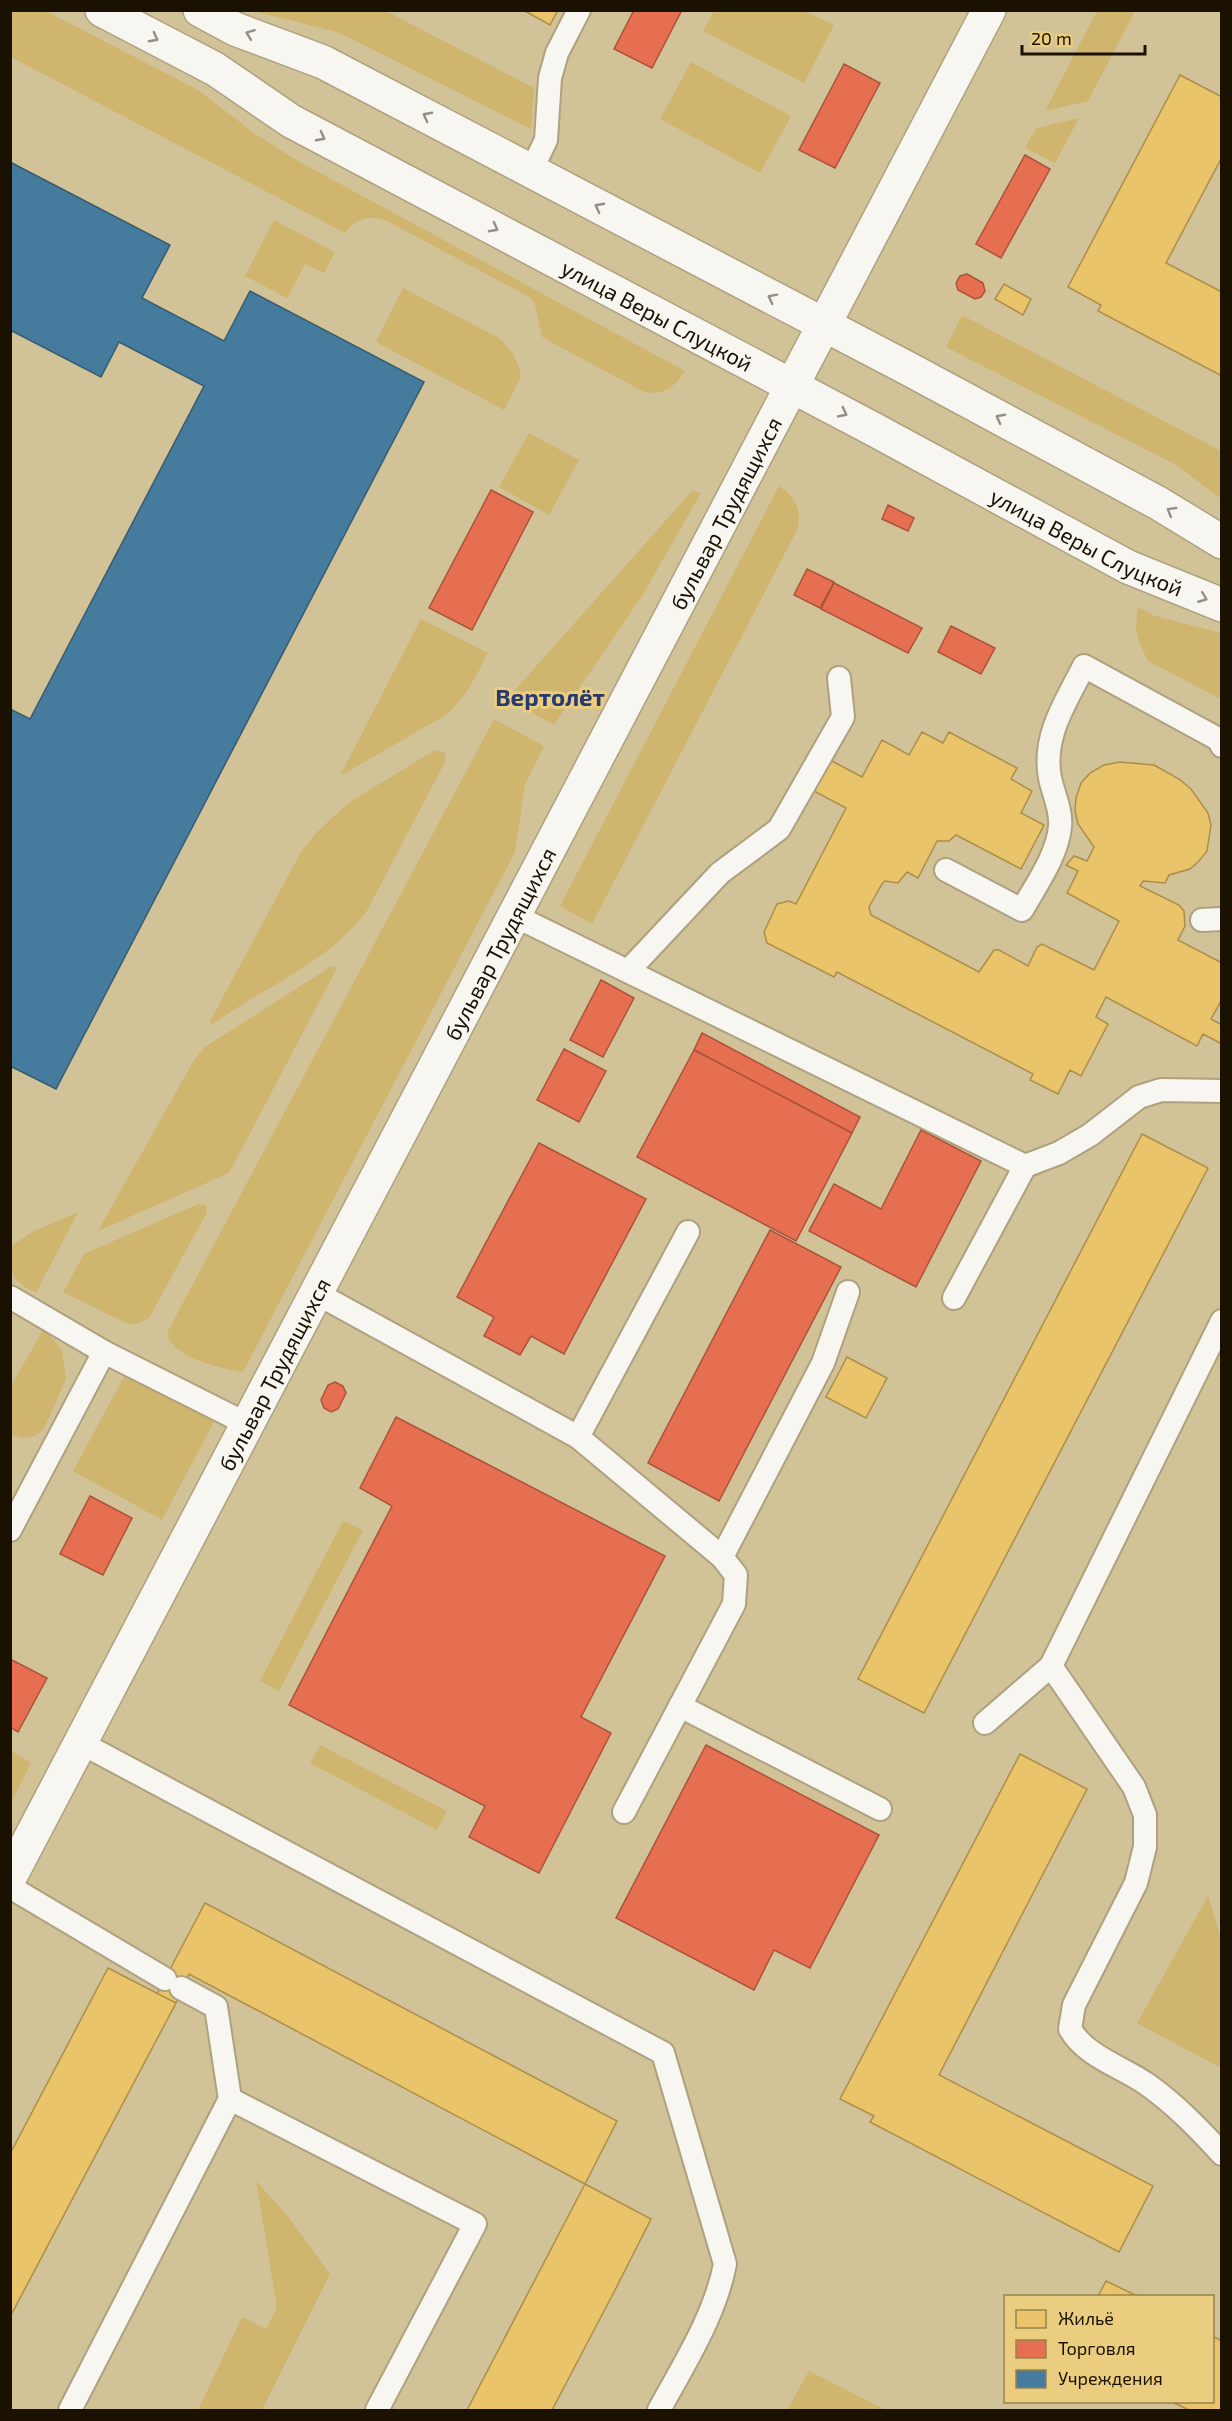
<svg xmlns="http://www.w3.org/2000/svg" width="1232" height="2421" viewBox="0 0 1232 2421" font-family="'Exo 2',sans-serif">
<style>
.green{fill:#d0b56f}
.homes{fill:#e9c46a;stroke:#ab8e4a;stroke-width:1.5}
.shops{fill:#e76f51;stroke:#aa5339;stroke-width:1.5}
.public{fill:#457b9d;stroke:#385b6e;stroke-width:1.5}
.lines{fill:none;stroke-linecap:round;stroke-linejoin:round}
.lane-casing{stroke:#aea17f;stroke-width:26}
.street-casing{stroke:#aea17f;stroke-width:36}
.secondary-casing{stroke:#aea17f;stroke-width:36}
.lane{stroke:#f8f6f0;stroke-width:22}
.street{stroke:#f8f6f0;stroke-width:33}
.secondary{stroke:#f8f6f0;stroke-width:33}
.oneway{stroke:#948f84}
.labels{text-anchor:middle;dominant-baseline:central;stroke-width:6;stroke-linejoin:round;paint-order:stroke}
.street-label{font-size:22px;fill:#1a1100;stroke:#ebcd7f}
.neighbourhood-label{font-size:24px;font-weight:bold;fill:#283972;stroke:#ebcd7f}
</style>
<rect width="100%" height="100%" fill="#d2c298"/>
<g class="green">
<path d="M10 11H46L198 90 254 133 298 161 685 371C675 388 661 397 642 391L542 337 535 305 531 298 387 221C370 215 356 218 345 233L11 57Z"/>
<polygon points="254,11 386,11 534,88 531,129 340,33"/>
<polygon points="714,11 805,11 834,25 804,83 703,31"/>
<polygon points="1097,11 1130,11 1134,13 1088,101 1045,111"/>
<polygon points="691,62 791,116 760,173 660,119"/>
<polygon points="1079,118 1055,163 1025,148 1036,128"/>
<polygon points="274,220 335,252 324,273 305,264 287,298 245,276"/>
<path d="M403 288 499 338C512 349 517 360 521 376L504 410 376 342Z"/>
<polygon points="962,315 1221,451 1221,499 1178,466 946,347"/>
<polygon points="529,433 579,460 549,515 499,487"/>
<path d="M779 486C795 497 803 511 797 530L592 924 560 906Z"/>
<polygon points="692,491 701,493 642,596 554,725 507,699"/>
<polygon points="1138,607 1155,616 1221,633 1221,699 1148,661 1139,642 1136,629"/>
<path d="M421 619 488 653C476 676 466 698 446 715L342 775 341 774Z"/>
<path d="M494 719 544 746 525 784 515 852 243 1372C221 1368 175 1359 167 1335L169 1329Z"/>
<path d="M435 750 444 752 446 760 368 909C329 963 265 986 213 1024L209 1023 301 852 316 833 348 803Z"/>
<polygon points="332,966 336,967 336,970 229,1173 98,1231 194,1060 205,1047"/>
<polygon points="198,1204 206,1205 207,1212 149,1318 136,1324 128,1324 63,1292 84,1254"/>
<path d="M78 1212 36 1293C10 1280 10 1273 11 1246L32 1232Z"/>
<polygon points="43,1330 54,1340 62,1351 66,1379 44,1429 35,1436 23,1438 11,1435 11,1386"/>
<polygon points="125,1375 215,1420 162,1520 73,1471"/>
<polygon points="343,1521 363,1530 279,1691 260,1681"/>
<polygon points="320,1745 447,1811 437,1830 310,1763"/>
<polygon points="11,1751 31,1763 11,1803"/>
<polygon points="1208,1896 1221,1939 1221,2068 1137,2023"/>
<polygon points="256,2181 287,2215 330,2274 262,2410 198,2410 242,2317 266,2329 277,2308"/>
<polygon points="809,2371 886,2410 787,2410"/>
</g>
<g class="homes">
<polygon points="523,10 558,10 550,25"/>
<polygon points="1180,75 1222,97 1222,157 1166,263 1222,292 1222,376 1098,311 1101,305 1068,287"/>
<polygon points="1004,284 1031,299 1023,315 995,299"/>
<polygon points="922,732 943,743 949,732 1017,768 1011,779 1032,791 1021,813 1044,825 1021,869 956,835 949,841 937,841 918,878 907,872 898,883 885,881 882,884 869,907 871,915 979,972 994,950 999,950 1028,966 1037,947 1042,944 1094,970 1119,921 1067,893 1078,871 1066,865 1074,856 1087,861 1094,847 1078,824 1075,811 1076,798 1081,783 1090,773 1104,765 1120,762 1154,765 1179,779 1191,789 1208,813 1211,825 1207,851 1199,861 1190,869 1169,875 1165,883 1143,881 1140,886 1179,905 1184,911 1185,926 1178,940 1222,963 1222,999 1211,1019 1222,1025 1222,1044 1203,1034 1197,1046 1106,997 1096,1017 1108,1024 1081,1076 1070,1070 1058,1094 1030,1080 1033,1074 837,972 834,977 767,943 764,932 777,904 789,901 796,904 846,808 812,790 828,759 862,777 882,740 909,755"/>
<polygon points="1142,1134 1208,1168 924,1713 858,1679"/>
<polygon points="847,1357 887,1378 866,1418 826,1397"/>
<polygon points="1020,1754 1087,1789 939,2075 1153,2186 1119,2252 870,2122 874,2116 840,2099"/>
<polygon points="205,1903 617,2121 585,2184 189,1974 176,2003 157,1994"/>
<polygon points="108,1968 176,2003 10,2317 10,2154"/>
<polygon points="585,2184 651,2219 613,2294 552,2410 467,2410"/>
<polygon points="1106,2281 1137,2296 1098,2296"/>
<polygon points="1212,2336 1222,2341 1222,2410 1189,2410 1172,2402 1212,2402"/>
</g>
<g class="shops">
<polygon points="634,10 682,10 652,68 614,49"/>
<polygon points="844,64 880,83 835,168 799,150"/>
<polygon points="1025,155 1050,169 1001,258 976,244"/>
<polygon points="967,274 983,283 985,291 981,297 975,299 958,290 956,283 960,276"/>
<polygon points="491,490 533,512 472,630 429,608"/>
<polygon points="888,505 914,518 908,531 882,519"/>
<polygon points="807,569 834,582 820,608 794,595"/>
<polygon points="834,583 922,628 908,653 821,609"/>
<polygon points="951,626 995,648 981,674 938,652"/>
<polygon points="601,980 634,998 603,1057 570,1040"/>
<polygon points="702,1033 860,1117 852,1133 694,1050"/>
<polygon points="564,1049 606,1071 579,1122 537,1100"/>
<polygon points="694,1050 852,1133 796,1241 637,1157"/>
<polygon points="921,1130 981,1161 916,1287 809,1231 834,1184 881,1209"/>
<polygon points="539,1143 646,1199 564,1354 531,1336 520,1355 484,1336 494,1317 457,1297"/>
<polygon points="770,1230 841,1267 719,1501 648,1463"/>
<polygon points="335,1382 343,1386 346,1393 338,1409 331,1412 324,1408 321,1400 328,1385"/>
<polygon points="396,1417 665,1556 581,1717 611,1733 539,1873 469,1837 485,1806 289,1705 392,1506 360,1488"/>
<polygon points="90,1496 132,1518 103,1575 60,1554"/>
<polygon points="10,1659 47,1678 18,1732 10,1727"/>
<polygon points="706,1745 879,1835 810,1968 774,1950 754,1990 616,1918"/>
</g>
<polygon class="public" points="10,162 170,245 142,298 224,341 250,291 424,382 56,1089 10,1066 10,764 12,761 10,759 10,709 30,719 204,386 119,342 101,377 10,330"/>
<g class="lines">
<g class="lane-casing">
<g id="lane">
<polyline points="531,171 546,140 550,78 557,53 579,10"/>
<path d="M946 870 1022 910C1036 885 1057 856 1060 827 1062 811 1053 793 1050 778 1042 736 1066 702 1084 666L1218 739 1222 746"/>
<polyline points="513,915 1025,1166 1059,1153 1090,1135 1139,1097 1161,1090 1222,1091"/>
<polyline points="1202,920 1222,919"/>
<polyline points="628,971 720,873 779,829 843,717 839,678"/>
<polyline points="316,1293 578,1437 722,1557 736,1575 734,1604 624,1812"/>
<polyline points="10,1297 104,1352 247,1424"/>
<polyline points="954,1298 1025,1166"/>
<path d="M1222 1321 1051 1666 1134 1787 1145 1815V1847L1136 1883 1074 2005 1070 2029C1086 2057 1123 2067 1148 2085 1176 2105 1199 2129 1222 2154"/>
<polyline points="578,1437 688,1232"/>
<polyline points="10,1530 104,1352"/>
<polyline points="722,1557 823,1363 848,1292"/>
<polyline points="680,1706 880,1809"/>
<polyline points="985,1723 1051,1666"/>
<path d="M81 1743 663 2053 725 2264C715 2316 684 2364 659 2410"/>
<polyline points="10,1887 165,1979"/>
<polyline points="181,1988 216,2007 230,2099"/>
<polyline points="70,2410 230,2099 475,2224 377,2410"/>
</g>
</g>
<g class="street-casing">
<g id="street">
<path id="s1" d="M10 1877 989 10"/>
</g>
</g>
<g class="secondary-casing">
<g id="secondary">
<path id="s2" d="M102 10 215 69 291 121 875 430 1128 567 1222 605"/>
<polyline points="200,10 235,29 323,62 907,368 1158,503 1222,542"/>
</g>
</g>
<use href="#lane" class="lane"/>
<use href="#street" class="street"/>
<use href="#secondary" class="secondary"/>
</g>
<defs><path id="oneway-chevron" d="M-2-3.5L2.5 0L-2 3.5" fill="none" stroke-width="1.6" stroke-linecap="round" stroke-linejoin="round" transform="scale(1.5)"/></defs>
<g class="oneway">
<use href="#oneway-chevron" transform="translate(250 34) rotate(-159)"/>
<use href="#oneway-chevron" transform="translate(154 38) rotate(28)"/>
<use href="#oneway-chevron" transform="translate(427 116) rotate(-152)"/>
<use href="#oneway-chevron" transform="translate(321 137) rotate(28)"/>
<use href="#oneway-chevron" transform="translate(599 207) rotate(-152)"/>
<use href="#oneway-chevron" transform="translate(494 228) rotate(28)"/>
<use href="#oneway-chevron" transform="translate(772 298) rotate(-153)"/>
<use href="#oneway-chevron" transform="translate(843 413) rotate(27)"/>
<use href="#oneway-chevron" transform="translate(1000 418) rotate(-152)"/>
<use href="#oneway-chevron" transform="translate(1171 511) rotate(-149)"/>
<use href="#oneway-chevron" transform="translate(1203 598) rotate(22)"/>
</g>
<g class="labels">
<g class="street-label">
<text stroke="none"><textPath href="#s2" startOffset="634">улица Веры Слуцкой</textPath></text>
<text stroke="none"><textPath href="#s1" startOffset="1540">бульвар Трудящихся</textPath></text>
<text stroke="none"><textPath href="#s2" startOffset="1120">улица Веры Слуцкой</textPath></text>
<text stroke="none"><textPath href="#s1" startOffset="1054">бульвар Трудящихся</textPath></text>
<text stroke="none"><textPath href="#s1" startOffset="568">бульвар Трудящихся</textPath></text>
</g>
<g class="neighbourhood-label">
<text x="550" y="696">Вертолёт</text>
</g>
</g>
<rect width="1232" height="2421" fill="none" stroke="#1a1100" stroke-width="24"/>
<rect x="1004" y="2295" width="210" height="108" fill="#ebcd7f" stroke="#97824c" stroke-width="1.5"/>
<rect x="1016" y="2310" width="30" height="18" fill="#e9c46a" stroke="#97824c" stroke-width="1.5"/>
<text x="1058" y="2325" font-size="18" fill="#1a1100">Жильё</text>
<rect x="1016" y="2340" width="30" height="18" fill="#e76f51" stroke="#97824c" stroke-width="1.5"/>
<text x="1058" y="2355" font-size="18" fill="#1a1100">Торговля</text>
<rect x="1016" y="2370" width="30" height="18" fill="#457b9d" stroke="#97824c" stroke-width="1.5"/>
<text x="1058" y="2385" font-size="18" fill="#1a1100">Учреждения</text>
<path d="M1022 45v9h123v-9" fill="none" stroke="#1a1100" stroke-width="3"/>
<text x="1031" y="45" font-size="18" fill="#1a1100" stroke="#ebcd7f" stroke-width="4.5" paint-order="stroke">20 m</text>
</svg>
